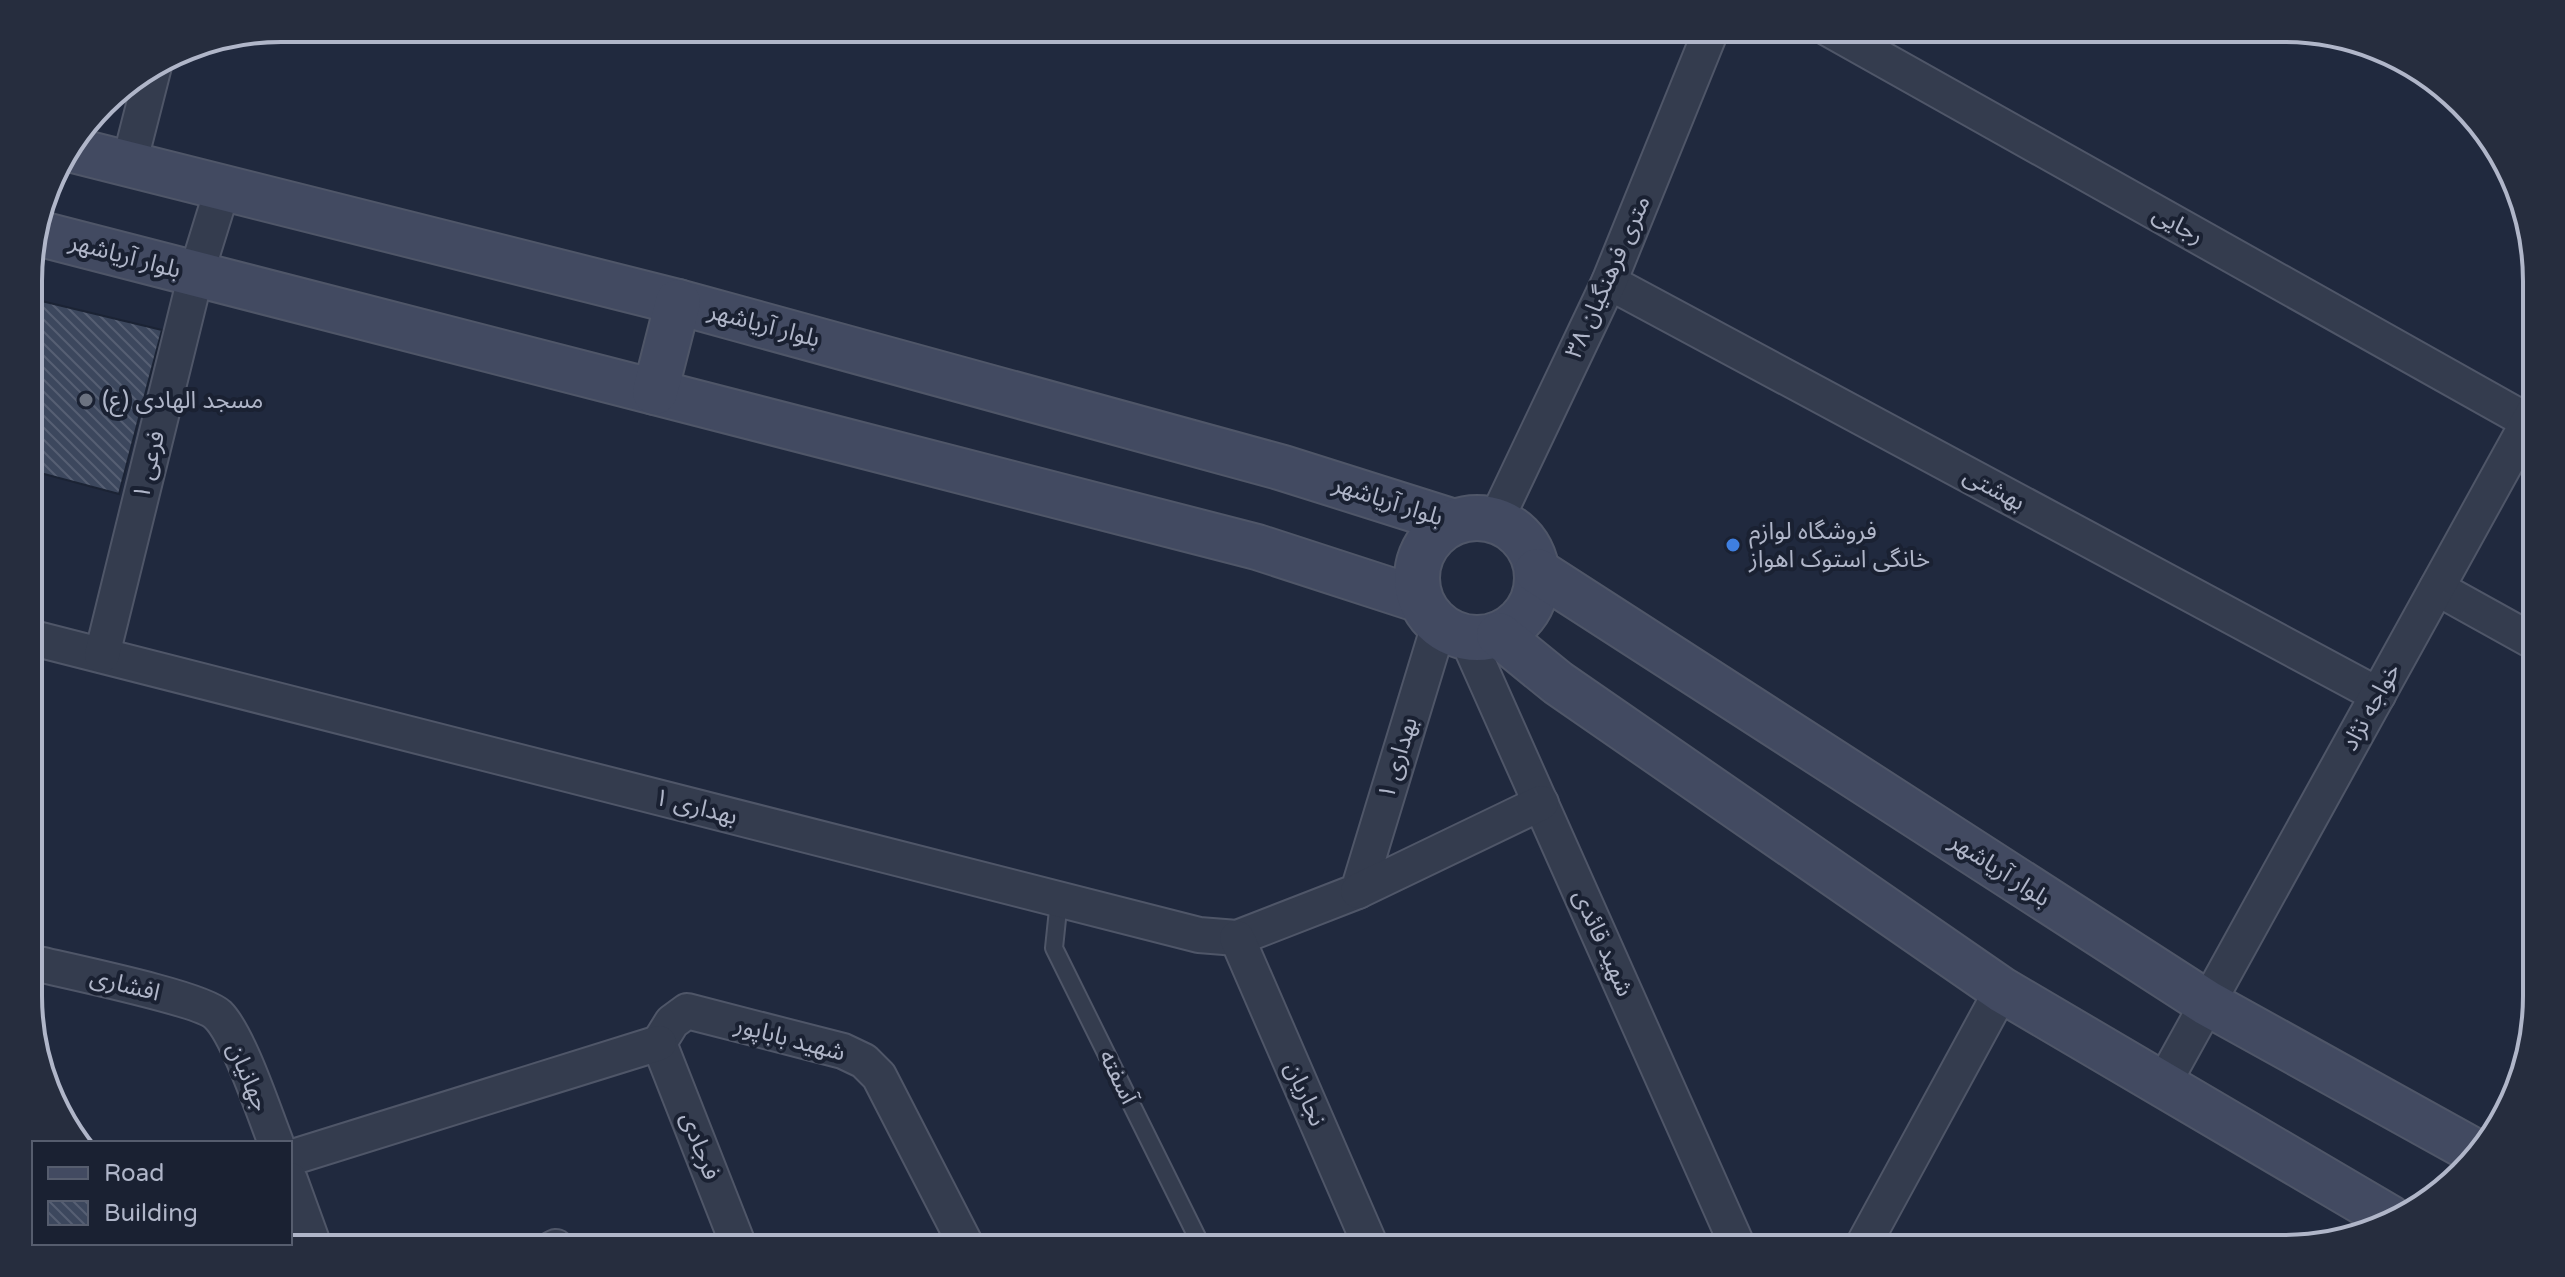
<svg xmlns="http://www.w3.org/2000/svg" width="2565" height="1277" viewBox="0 0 2565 1277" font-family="'Varela Round','Noto Sans Arabic',sans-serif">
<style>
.building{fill:url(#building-back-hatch);stroke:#1b2334;stroke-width:2}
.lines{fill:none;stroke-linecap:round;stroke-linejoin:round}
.lane-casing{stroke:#4f5668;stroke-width:20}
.street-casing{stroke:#4f5668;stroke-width:38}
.secondary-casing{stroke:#4f5668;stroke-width:48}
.lane{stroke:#343c4e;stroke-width:16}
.street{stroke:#343c4e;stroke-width:34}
.secondary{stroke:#424a61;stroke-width:44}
.worship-dot{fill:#6b7280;stroke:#1a2132;stroke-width:3}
.shop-dot{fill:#3f7fe0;stroke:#1a2132;stroke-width:3}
.labels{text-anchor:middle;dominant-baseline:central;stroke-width:8;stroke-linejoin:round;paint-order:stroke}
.street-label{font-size:24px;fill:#b0b6c9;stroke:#1a2132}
.poi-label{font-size:24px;fill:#b0b6c9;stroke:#1a2132;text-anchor:start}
.rim{fill:none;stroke:#b0b6c9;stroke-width:4}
</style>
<defs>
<pattern id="building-back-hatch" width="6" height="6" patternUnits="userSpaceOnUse" patternTransform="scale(2)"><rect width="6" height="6" fill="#3c475d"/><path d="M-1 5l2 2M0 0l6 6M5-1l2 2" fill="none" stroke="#565f73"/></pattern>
</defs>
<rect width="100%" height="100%" fill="#20293e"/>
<polygon class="building" points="29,298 162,330 119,494 29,470"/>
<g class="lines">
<g class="lane-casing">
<polyline id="lane" points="1059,900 1054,948 1203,1249"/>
</g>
<g class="street-casing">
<g id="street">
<polyline points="1827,28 2529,422"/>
<polyline points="129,164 154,66"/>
<polyline points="1609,282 2378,695"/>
<polyline points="1495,522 1609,282 1712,28"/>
<polyline points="2437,588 2536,643"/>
<polyline points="29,637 1199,935 1237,938 1358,891 1439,625"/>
<polyline points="1467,638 1739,1249"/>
<polyline points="102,655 196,274 223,187"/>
<polyline points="1358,891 1541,803"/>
<polyline points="1237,938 1372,1249"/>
<path d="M30 962C62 970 201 998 218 1015 239 1036 264 1113 276 1143"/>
<polyline points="659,1043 672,1022 687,1011 843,1051 864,1061 879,1076 968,1249"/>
<polyline points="659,1043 740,1249"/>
<polyline points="2163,1084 2535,410"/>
<polyline points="290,1158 659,1043"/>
<polyline points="290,1180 315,1249"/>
<polyline points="552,1249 556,1247"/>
<polyline points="1861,1249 2002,990"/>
</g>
</g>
<g class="secondary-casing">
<g id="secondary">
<polyline points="69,149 678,302 1283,468 1454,522"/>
<polyline points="37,233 1257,547 1420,600"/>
<polyline points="655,392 678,302"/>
<circle cx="1477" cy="578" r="60"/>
<polyline points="1537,571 2207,1003 2474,1151"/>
<polyline points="1499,635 1558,683 2002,990 2390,1218"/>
</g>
</g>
<use href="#lane" class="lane"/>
<use href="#street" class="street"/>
<use href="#secondary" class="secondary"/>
</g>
<circle class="worship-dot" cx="86" cy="400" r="8"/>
<circle class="shop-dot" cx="1733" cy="545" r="8"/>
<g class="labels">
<g class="street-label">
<text transform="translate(2178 225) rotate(29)">رجایی</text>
<text transform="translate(125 256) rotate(15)">بلوار آریاشهر</text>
<text transform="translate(1608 277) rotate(-66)">۳۸ متری فرهنگیان</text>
<text transform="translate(764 325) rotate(15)">بلوار آریاشهر</text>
<text transform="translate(149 465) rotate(-76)">فرعی ۱</text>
<text transform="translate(1994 489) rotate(28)">بهشتی</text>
<text transform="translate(1388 501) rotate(18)">بلوار آریاشهر</text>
<text transform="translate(2371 707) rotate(-61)">خواجه نژاد</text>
<text transform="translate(1398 758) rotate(-73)">بهداری ۱</text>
<text transform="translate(696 807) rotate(14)">بهداری ۱</text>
<text transform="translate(2000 870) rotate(33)">بلوار آریاشهر</text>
<text transform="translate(1603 943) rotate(66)">شهید قائدی</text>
<text transform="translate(125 985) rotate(14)">افشاری</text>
<text transform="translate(790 1039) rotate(15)">شهید باباپور</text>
<text transform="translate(248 1077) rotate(67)">جهانیان</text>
<text transform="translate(1118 1077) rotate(64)">آسفته</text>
<text transform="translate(1305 1094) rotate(66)">نجاریان</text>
<text transform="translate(700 1146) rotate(69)">فرجادی</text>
</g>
<g class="poi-label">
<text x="102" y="400">مسجد الهادی (ع)</text>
<text x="1749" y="531">فروشگاه لوازم<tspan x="1749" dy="28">خانگی استوک اهواز</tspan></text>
</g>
</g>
<path d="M0 0H2565V1277H0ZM281 42H2284A239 239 0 0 1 2523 281V996A239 239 0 0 1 2284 1235H281A239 239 0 0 1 42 996V281A239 239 0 0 1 281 42Z" fill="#262d3e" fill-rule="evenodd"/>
<path class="rim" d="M281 42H2284A239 239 0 0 1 2523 281V996A239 239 0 0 1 2284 1235H281A239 239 0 0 1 42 996V281A239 239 0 0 1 281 42Z"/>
<rect x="32" y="1141" width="260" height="104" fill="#1a2132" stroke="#565d6e" stroke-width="2"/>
<rect x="48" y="1167" width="40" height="12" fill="#424a61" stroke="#565d6e" stroke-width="2"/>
<text x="104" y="1181" font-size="24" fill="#b0b6c9">Road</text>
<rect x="48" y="1201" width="40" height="24" fill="url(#building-back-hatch)" stroke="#565d6e" stroke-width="2"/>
<text x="104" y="1221" font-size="24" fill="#b0b6c9">Building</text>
</svg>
